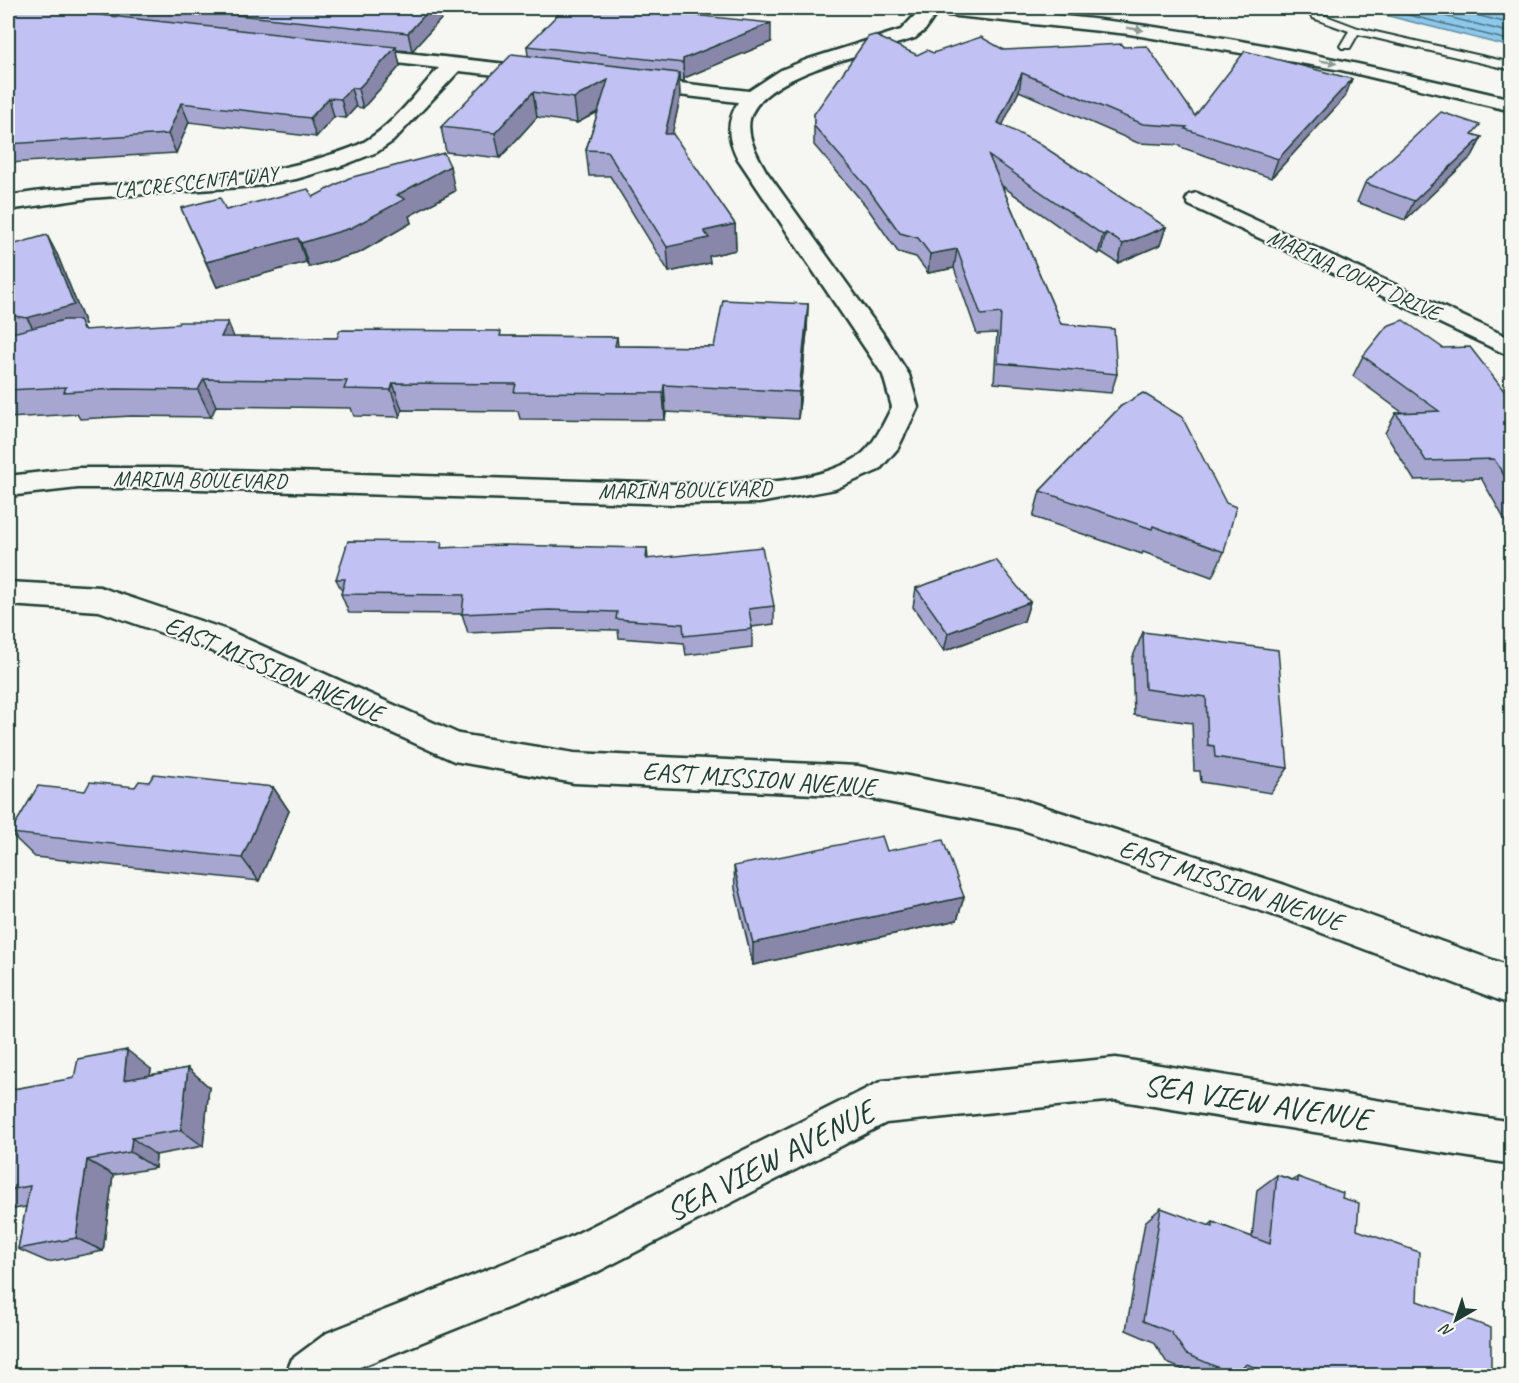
<svg xmlns="http://www.w3.org/2000/svg" width="1519" height="1383" viewBox="0 0 1519 1383" font-family="Caveat,sans-serif">
<style>
.water{fill:#8dc7ec;stroke:#6190a2;stroke-width:1.5}
.lines{fill:none;stroke-linecap:round;stroke-linejoin:round}
.shore{stroke:#4b747e;stroke-width:1.5}
.lane-casing{stroke:#1f3d34;stroke-width:4}
.street-casing{stroke:#1f3d34;stroke-width:5}
.secondary-casing{stroke:#1f3d34;stroke-width:5}
.lane{fill:#f6f6f2;fill-rule:evenodd}
.street{fill:#f6f6f2;fill-rule:evenodd}
.secondary{fill:#f6f6f2;fill-rule:evenodd}
.wall{fill:#a7a6d1;stroke:#1f3d34;stroke-width:1.5}
.shaded-wall{fill:#8887aa;stroke:#1f3d34;stroke-width:1.5}
.building{fill:#c2c1f3;stroke:#1f3d34;stroke-width:1.5}
.oneway{fill:#8a9a93}
.labels{text-anchor:middle;dominant-baseline:central;stroke-width:4.5;stroke-linejoin:round;paint-order:stroke}
.far-street-label{font-size:22px;fill:#1f3d34;stroke:#f6f6f2}
.street-label{font-size:26px;fill:#1f3d34;stroke:#f6f6f2}
.near-street-label{font-size:32px;fill:#1f3d34;stroke:#f6f6f2}
</style>
<rect width="100%" height="100%" fill="#f6f6f2"/>
<filter id="ink" filterUnits="userSpaceOnUse"><feTurbulence type="fractalNoise" baseFrequency=".0167" numOctaves="2"/><feDisplacementMap in="SourceGraphic" scale="12" xChannelSelector="R" yChannelSelector="G"/><feConvolveMatrix kernelMatrix="1 2 1 2 8 2 1 2 1" color-interpolation-filters="sRGB"/></filter>
<g filter="url(#ink)">
<polygon class="water" points="1362,8 1511,8 1511,47 1365,10"/>
<g class="lines">
<g class="shore">
<polyline points="1381,8 1512,41"/>
<polyline points="1412,8 1512,33"/>
<polyline points="1448,8 1512,24"/>
</g>
<g class="lane-casing">
<polygon id="lane" points="1302,8 1313,8 1321,14 1358,28 1512,63 1512,70 1358,34 1350,48 1342,48 1340,46 1349,31 1313,18"/>
</g>
<g class="street-casing">
<g id="street">
<path d="M922 8H940L925 30 915 38C876 52 760 74 750 119 746 138 758 156 766 171L886 338 909 375 918 407 898 448 879 470 835 489 759 503 676 504 168 488H78L8 496V476L78 468H168L676 484C732 483 809 488 858 457 874 446 883 424 892 407L883 375 738 159C727 138 726 123 738 102L636 90 629 88 626 84 629 80 636 78 749 91 781 70 806 60 901 30Z"/>
<path d="M353 47 543 68 553 74 543 80 459 71 393 141 377 152 344 165 296 179 255 186 90 198 8 210V196C110 178 217 189 317 159 332 154 350 150 364 142 394 124 416 93 439 68L346 57 343 53 346 49Z"/>
<polygon points="1197,193 1512,339 1512,357 1189,205 1186,200 1189,195"/>
<polygon points="8,582 100,587 111,591 227,630 459,734 574,753 858,766 1017,798 1285,885 1512,967 1512,1005 1285,919 1017,828 858,796 574,783 454,761 205,648 99,611 8,605"/>
<polygon points="1116,1058 1512,1122 1512,1164 1116,1100 886,1123 597,1272 360,1367 349,1376 285,1376 292,1359 327,1333 568,1238 882,1081"/>
</g>
</g>
<g class="secondary-casing">
<path id="secondary" d="M919 8C966 3 1017 11 1064 16 1215 31 1364 64 1512 99V111L1341 70 1129 34 928 13Z"/>
</g>
<use href="#lane" class="lane"/>
<use href="#street" class="street"/>
<use href="#secondary" class="secondary"/>
</g>
<g class="wall">
<polygon points="8,8 451,8 412,51 396,50 400,66 363,108 356,107 346,118 334,117 316,137 189,122 176,153 8,163"/>
<polygon points="647,11 771,42 684,78 684,81 679,81 680,98 672,134 735,224 736,250 709,256 710,263 669,272 610,176 589,176 586,150 598,112 577,123 537,117 500,158 446,152 441,127 528,56 527,46"/>
<polygon points="1123,47 1195,116 1345,97 1271,178 1180,147 1180,145 1138,143 1019,91 1002,125 1166,227 1160,245 1118,263 1101,252 1098,254 1002,186 1061,324 1117,374 1111,393 994,383 997,333 977,334 954,268 928,273 916,257 898,252 866,206 814,145 814,114 917,55 933,53"/>
<polygon points="1474,135 1482,137 1472,156 1405,220 1357,202 1365,183"/>
<polygon points="455,191 409,216 411,223 359,253 309,267 306,262 217,287 181,208 226,210 313,197"/>
<polygon points="8,246 57,254 85,324 81,325 84,330 234,337 337,338 501,336 617,337 618,346 714,347 808,304 807,331 798,419 666,412 665,420 520,419 518,411 402,410 400,417 354,416 351,408 216,406 211,417 131,416 80,419 77,414 8,418 8,334 13,332 8,331"/>
<polygon points="1363,356 1512,401 1512,522 1506,522 1481,478 1414,480 1385,433 1396,413 1403,413 1353,376"/>
<polygon points="1121,406 1224,552 1212,577 1143,552 1142,554 1033,517 1040,491"/>
<polygon points="444,548 647,548 648,559 774,606 774,624 752,627 752,647 686,655 684,643 619,638 618,630 553,629 468,633 462,614 349,613 341,594 342,591 336,579"/>
<polygon points="916,588 1030,602 1024,621 944,651 913,607"/>
<polygon points="1143,632 1288,768 1271,793 1201,782 1200,771 1194,771 1192,723 1134,715 1132,659"/>
<polygon points="149,782 273,787 289,811 259,881 35,857 10,833 85,791 135,787"/>
<polygon points="887,851 964,897 957,920 753,965 735,889 734,866"/>
<polygon points="188,1068 209,1087 203,1146 156,1155 155,1168 113,1175 103,1251 48,1262 18,1249 26,1207 8,1210 8,1090 151,1069 150,1075"/>
<polygon points="1277,1175 1293,1180 1298,1177 1342,1198 1357,1230 1417,1301 1491,1376 1234,1376 1230,1374 1225,1376 1198,1376 1167,1363 1154,1342 1126,1330 1145,1222 1161,1208 1208,1226 1213,1222 1252,1237 1257,1190"/>
</g>
<g class="shaded-wall">
<polygon points="431,8 451,8 412,51 408,33"/>
<polygon points="771,23 771,42 684,78 684,81 683,63 683,59"/>
<polygon points="396,47 400,66 363,108 358,89"/>
<polygon points="679,73 680,98 667,159 665,134"/>
<polygon points="1022,73 1019,91 995,141 998,123"/>
<polygon points="1352,79 1345,97 1271,178 1278,159"/>
<polygon points="608,80 610,105 577,123 574,98"/>
<polygon points="351,88 356,107 346,118 341,99"/>
<polygon points="533,92 537,117 500,158 495,133"/>
<polygon points="329,98 334,117 316,137 310,118"/>
<polygon points="181,103 189,122 176,153 168,134"/>
<polygon points="1482,137 1472,156 1405,220 1414,201"/>
<polygon points="450,166 455,191 409,216 411,223 359,253 309,267 301,243 397,195"/>
<polygon points="735,224 736,250 709,256 710,263 669,272 667,247 704,231"/>
<polygon points="1166,227 1160,245 1118,263 1123,244"/>
<polygon points="1106,233 1101,252 1098,254 1103,235"/>
<polygon points="47,235 57,254 85,324 81,325 94,347 38,337 27,318"/>
<polygon points="298,238 306,262 217,287 206,262"/>
<polygon points="957,249 954,268 928,273 930,254"/>
<polygon points="808,304 807,331 798,419 799,392"/>
<polygon points="228,322 239,350 221,337"/>
<polygon points="204,379 216,406 211,417 198,390"/>
<polygon points="393,383 402,410 400,417 391,390"/>
<polygon points="664,385 666,412 665,420 663,393"/>
<polygon points="1030,602 1024,621 944,651 948,633"/>
<polygon points="273,787 289,811 259,881 242,858"/>
<polygon points="964,897 957,920 753,965 753,943"/>
<polygon points="127,1050 151,1069 147,1098 124,1080"/>
<polygon points="188,1068 209,1087 203,1146 181,1130"/>
<polygon points="132,1138 156,1155 155,1168 130,1152"/>
<polygon points="87,1160 113,1175 103,1251 76,1238"/>
</g>
<g class="building">
<polygon points="8,8 36,8 396,47 358,89 351,88 341,99 329,98 310,118 181,103 168,134 8,144"/>
<polygon points="170,8 431,8 408,33"/>
<polygon points="564,8 645,8 643,10 771,23 683,59 683,63 527,46"/>
<polygon points="874,35 917,55 927,50 933,53 981,37 1004,50 1122,44 1123,47 1147,46 1195,116 1245,51 1352,79 1278,159 1185,129 1187,127 1143,124 1022,73 998,123 1038,143 1166,227 1123,244 1106,233 1103,235 989,156 1061,324 1114,329 1117,374 998,363 1001,313 981,315 957,249 930,254 918,238 900,233 867,187 814,126 814,114 868,37"/>
<polygon points="512,54 679,73 665,134 673,134 735,224 704,231 709,238 667,247 607,151 586,150 608,80 574,98 533,92 495,133 441,127"/>
<polygon points="1441,112 1480,125 1472,134 1482,137 1414,201 1365,183"/>
<polygon points="444,153 450,166 397,195 405,199 351,228 301,243 298,238 206,262 181,208 220,198 226,210 308,189 313,197 349,178"/>
<polygon points="47,235 74,305 27,318 8,315 8,246"/>
<polygon points="723,300 808,304 799,392 664,385 663,393 514,392 516,384 393,383 391,390 344,389 347,381 204,379 198,390 116,389 64,392 66,387 8,390 8,334 64,320 79,320 83,330 178,324 179,322 228,322 221,337 337,338 340,330 498,331 501,332 500,336 617,337 615,346 714,347"/>
<polygon points="1403,320 1443,348 1470,347 1512,401 1512,488 1494,459 1426,461 1396,413 1439,411 1363,356 1387,326"/>
<polygon points="1143,393 1182,417 1226,503 1236,507 1224,552 1153,526 1152,529 1040,491 1121,406"/>
<polygon points="348,541 442,542 441,548 502,545 647,548 646,559 762,547 774,606 749,609 752,629 684,636 683,624 616,619 617,612 549,610 462,614 464,595 341,594 345,579 336,579"/>
<polygon points="996,560 1030,602 948,633 916,588"/>
<polygon points="1143,632 1278,650 1288,768 1215,757 1214,746 1208,745 1206,697 1145,689"/>
<polygon points="154,774 273,787 242,858 10,833 38,786 85,791 90,782 135,787 139,781 149,782"/>
<polygon points="882,836 887,851 943,840 964,897 753,943 734,866"/>
<polygon points="127,1050 124,1080 188,1068 181,1130 132,1138 130,1152 87,1160 76,1238 18,1249 30,1186 8,1190 8,1090 74,1078 78,1059"/>
<polygon points="1277,1175 1298,1182 1298,1177 1343,1193 1342,1198 1359,1203 1357,1230 1419,1252 1417,1301 1491,1328 1491,1376 1275,1376 1247,1364 1231,1373 1186,1354 1171,1332 1143,1321 1161,1208 1213,1227 1213,1222 1270,1244"/>
</g>
<defs><path id="oneway-solid" d="M-6-.8H1V-3.2L6.5 0L1 3.2V.8H-6Z" transform="scale(1.5)"/></defs>
<g class="oneway">
<use href="#oneway-solid" transform="translate(1135 29) rotate(9)"/>
<use href="#oneway-solid" transform="translate(1328 62) rotate(10)"/>
</g>
</g>
<g class="labels">
<g class="far-street-label">
<text transform="translate(196 182) rotate(-6)">LA CRESCENTA WAY</text>
<text transform="translate(1354 275) rotate(25)">MARINA COURT DRIVE</text>
<text transform="translate(200 480) rotate(1)">MARINA BOULEVARD</text>
<text transform="translate(685 490) rotate(-1)">MARINA BOULEVARD</text>
</g>
<g class="street-label">
<text transform="translate(274 669) rotate(23)">EAST MISSION AVENUE</text>
<text transform="translate(759 779) rotate(4)">EAST MISSION AVENUE</text>
<text transform="translate(1231 885) rotate(19)">EAST MISSION AVENUE</text>
</g>
<g class="near-street-label">
<text transform="translate(1257 1102) rotate(9)">SEA VIEW AVENUE</text>
<text transform="translate(770 1161) rotate(-27)">SEA VIEW AVENUE</text>
</g>
</g>
<rect width="1519" height="1383" fill="none" stroke="#f6f6f2" stroke-width="30"/>
<rect x="15" y="15" width="1489" height="1353" fill="none" stroke="#1f3d34" stroke-width="2" filter="url(#ink)"/>
<g transform="translate(1456 1320) rotate(219)" stroke="#f6f6f2" stroke-width="4.5" paint-order="stroke">
<path d="M0-4.5L10 22L0 15L-10 22Z" fill="#1f3d34"/>
<text y="-9" font-size="16" font-weight="bold" text-anchor="middle" fill="#1f3d34">N</text>
</g>
</svg>
